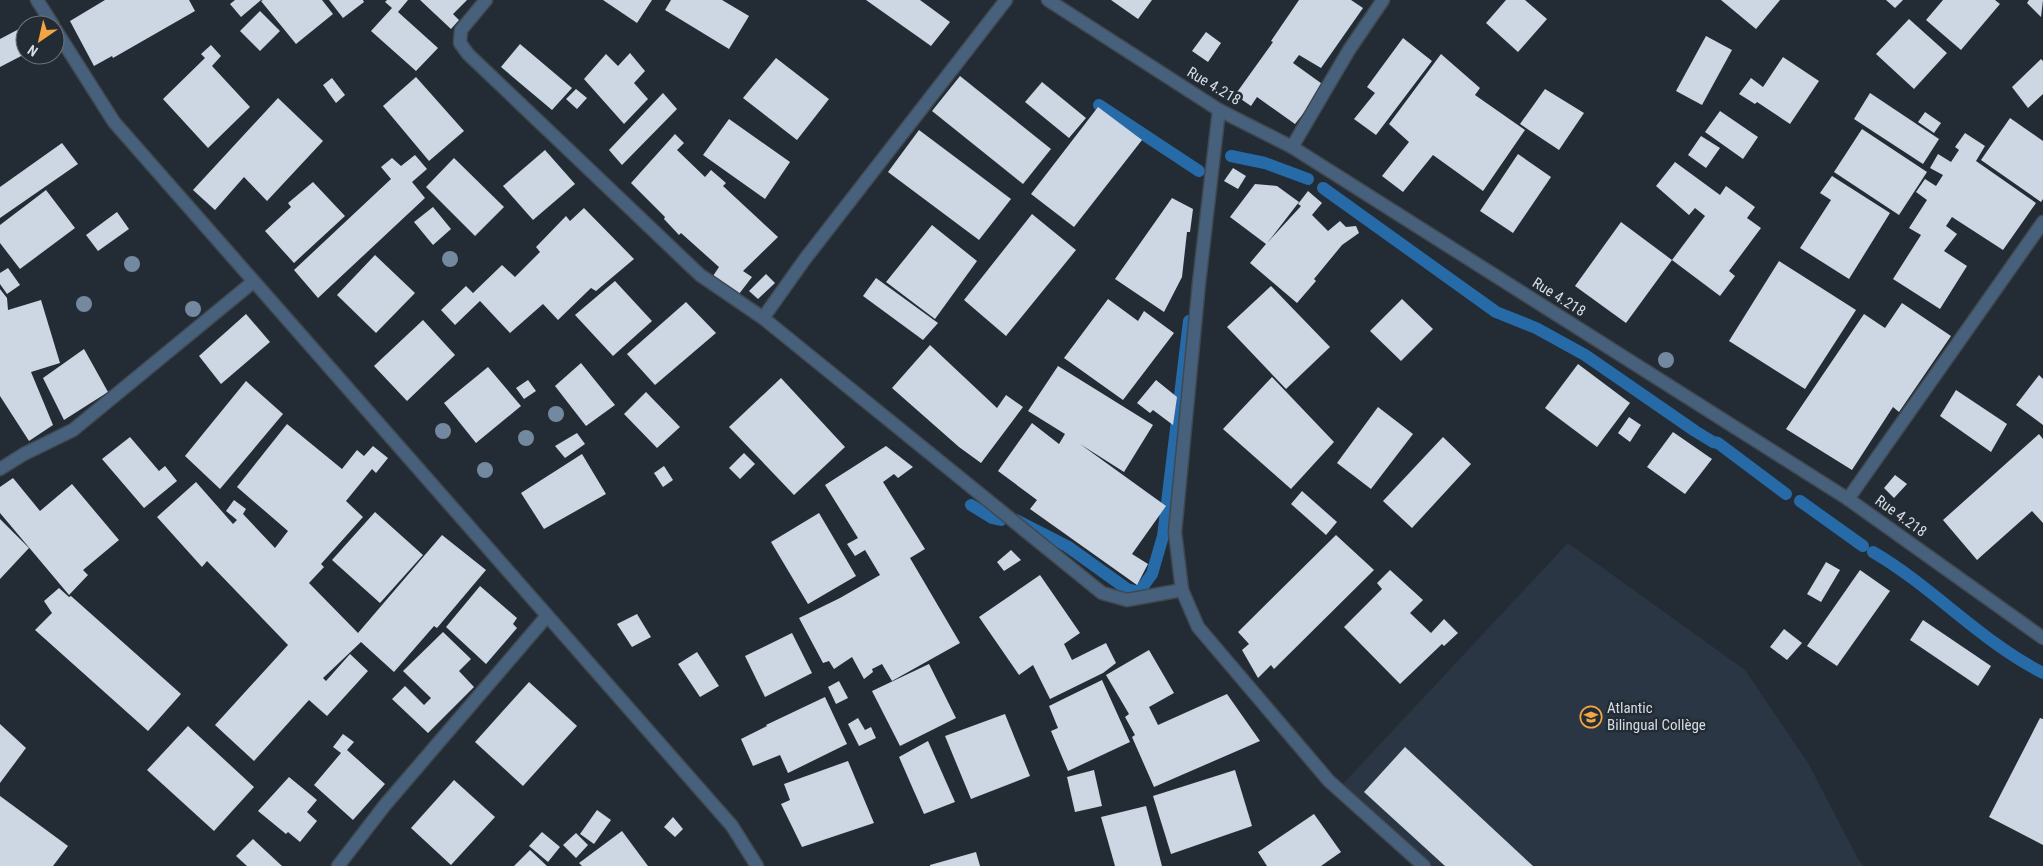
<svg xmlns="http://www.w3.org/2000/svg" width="2043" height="866" viewBox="0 0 2043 866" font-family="'Roboto Condensed',sans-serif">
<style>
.built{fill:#2a3644}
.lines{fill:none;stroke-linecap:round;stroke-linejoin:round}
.stream{stroke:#266aa8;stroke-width:12}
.building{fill:#ccd7e3}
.street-casing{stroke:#404851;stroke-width:15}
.street{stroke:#47617c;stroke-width:12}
.tree{fill:#7389a0}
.labels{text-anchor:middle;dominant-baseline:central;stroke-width:5;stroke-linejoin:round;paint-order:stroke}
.street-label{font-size:15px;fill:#d7dde3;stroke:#232c35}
.poi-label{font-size:15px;fill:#d7dde3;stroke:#232c35;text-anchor:start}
</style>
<rect width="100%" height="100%" fill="#232c35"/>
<polygon class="built" points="1568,543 1745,670 1808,763 1859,861 1864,866 1429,866 1341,786"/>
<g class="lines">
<g class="stream">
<polyline points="1099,105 1199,171"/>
<polyline points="1231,156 1265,163 1308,179"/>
<polyline points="1323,188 1496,312 1536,328 1585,355 1695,431 1713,442 1718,443 1786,494"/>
<polyline points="1800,501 1863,546"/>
<polyline points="971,505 992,518 1001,520"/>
<polyline points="1016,520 1067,546 1127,589 1141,593 1141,589 1152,574 1163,536 1189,321"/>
<path d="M1873 552C1933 587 1980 641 2043 673"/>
</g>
</g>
<g class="building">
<polygon points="105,0 189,0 195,11 113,58 112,56 94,66 70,21"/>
<polygon points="235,0 261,0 241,17 230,4"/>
<polygon points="263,0 322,0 333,14 296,44 261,1"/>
<polygon points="329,0 363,0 364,2 343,18"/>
<polygon points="387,0 408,0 398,12 438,48 416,71 371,31 392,8 385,2"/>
<polygon points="420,0 467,0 453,14 459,20 451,29"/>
<polygon points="603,0 652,0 637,23"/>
<polygon points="671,0 722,0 749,16 729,49 665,10"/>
<polygon points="866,0 920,0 950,22 931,46"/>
<polygon points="1111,0 1152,0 1138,19"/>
<polygon points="1299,0 1351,0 1363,8 1321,68 1299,55 1293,63 1325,86 1295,124 1257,97 1251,106 1235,95 1273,42 1271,41"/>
<polygon points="1506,0 1525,0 1547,19 1518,52 1486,23"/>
<polygon points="1721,0 1780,0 1756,29"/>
<polygon points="1886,0 1903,0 1895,8"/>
<polygon points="1943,0 1995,0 2000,4 1961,50 1926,20"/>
<polygon points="2029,0 2043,0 2041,17 2027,3"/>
<polygon points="260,11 280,31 260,51 240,31"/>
<polygon points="1909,19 1947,53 1914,89 1876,54"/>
<polygon points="19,29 25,41 25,54 0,67 0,39"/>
<polygon points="1206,32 1221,43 1208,62 1192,51"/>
<polygon points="1706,36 1732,50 1702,105 1676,91"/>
<polygon points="1403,38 1432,61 1376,135 1354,119 1375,93 1367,87"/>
<polygon points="520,44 572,88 552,110 501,67"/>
<polygon points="211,45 221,56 212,66 250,107 208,148 163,99 205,58 201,54"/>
<polygon points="630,53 645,71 634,83 648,99 624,124 584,79 606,54 618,66"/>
<polygon points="1441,54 1480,88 1475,95 1525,130 1483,191 1433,155 1403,192 1382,176 1409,142 1389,124"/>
<polygon points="1783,57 1819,81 1790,124 1757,102 1755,104 1739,94 1751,78 1763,87"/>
<polygon points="776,58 829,99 797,140 743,98"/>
<polygon points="2041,59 2043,61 2043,94 2028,108 2012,87"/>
<polygon points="960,76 1051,149 1023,184 932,111"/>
<polygon points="416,77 464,131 429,161 383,106"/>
<polygon points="332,78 345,95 336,103 323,85"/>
<polygon points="1042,82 1086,118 1069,138 1025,102"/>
<polygon points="576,89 587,98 577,109 566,99"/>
<polygon points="1545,89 1584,113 1559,150 1520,124"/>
<polygon points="663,93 677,109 622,165 609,150"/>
<polygon points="1870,93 1939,139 1923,164 1854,119"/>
<polygon points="278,98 323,141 267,201 244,177 215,210 193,190"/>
<polygon points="1098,107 1142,140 1074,227 1031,194"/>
<polygon points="1720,111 1758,137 1743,159 1705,132"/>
<polygon points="1925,112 1941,123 1934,133 1918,122"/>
<polygon points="2010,118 2043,141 2043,199 2041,202 1981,160"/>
<polygon points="729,119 790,162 765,199 703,155"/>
<polygon points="1862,129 1927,172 1899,215 1834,172"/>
<polygon points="919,130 1011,199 979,240 888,172"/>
<polygon points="1965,133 1985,146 1976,161 2036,203 2003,250 1952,217 1946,226 1957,234 1944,251 1967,266 1940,309 1893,279 1921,235 1909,228 1927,200 1916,192 1925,179 1936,186 1943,175 1930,168 1938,154 1951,162 1959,150 1955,147"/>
<polygon points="675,134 684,143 677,150 705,177 711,170 726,183 723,186 778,237 743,271 752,277 739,294 713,276 719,267 681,233 679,235 664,219 665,217 631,183"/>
<polygon points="1701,136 1720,148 1706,168 1688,155"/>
<polygon points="62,143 78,164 0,218 0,187"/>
<polygon points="545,150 575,184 533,220 503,186"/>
<polygon points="1518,154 1551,177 1513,233 1480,211"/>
<polygon points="415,155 427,169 412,182 425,198 318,298 294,270 391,179 381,167 392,158 401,166"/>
<polygon points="454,158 504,207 475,236 426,187"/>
<polygon points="1675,162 1720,195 1726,186 1755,207 1747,218 1761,228 1729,271 1735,276 1720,296 1672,260 1705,216 1695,208 1689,215 1656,186"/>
<polygon points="1233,168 1246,176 1238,189 1224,181"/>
<polygon points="1832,176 1890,213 1849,279 1800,248 1831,200 1820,193"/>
<polygon points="313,182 345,216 294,263 265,231 291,207 288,203"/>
<polygon points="1255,184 1277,186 1299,202 1268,242 1301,206 1298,204 1308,191 1322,203 1312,215 1328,231 1340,221 1346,227 1356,226 1359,233 1342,245 1314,279 1316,281 1297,303 1250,263 1266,244 1230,217"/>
<polygon points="46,190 75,228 20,269 0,243 0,225"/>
<polygon points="1172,198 1193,209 1190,232 1187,232 1182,277 1164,312 1115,279"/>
<polygon points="433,207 451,229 433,245 414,222"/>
<polygon points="584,208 634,259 596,291 591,288 558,320 543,304 510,333 480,301 455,325 441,310 466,286 473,293 502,265 515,277 540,252 536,247 566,216 570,221"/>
<polygon points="117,212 129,229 98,251 86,235"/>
<polygon points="1032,214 1076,250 1006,336 964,300"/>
<polygon points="1621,222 1672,260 1626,323 1575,286"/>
<polygon points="932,225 977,261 935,319 886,282"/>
<polygon points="375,255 415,293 376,333 337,295"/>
<polygon points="1779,261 1856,310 1805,389 1729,341"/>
<polygon points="8,268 20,285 7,294 0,284 0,273"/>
<polygon points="766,274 775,283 758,299 749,291"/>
<polygon points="876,278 938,323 923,340 863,296"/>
<polygon points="615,281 652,321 613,356 575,315"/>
<polygon points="1271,286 1330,347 1286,389 1227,327"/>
<polygon points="0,289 7,298 8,310 41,300 60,363 31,372 53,425 29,441 0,396"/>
<polygon points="1108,299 1138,321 1144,311 1174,333 1123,400 1064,358"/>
<polygon points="1402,299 1433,329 1401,361 1370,331"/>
<polygon points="686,302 716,333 655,385 627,354"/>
<polygon points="1902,303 1951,336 1899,412 1893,407 1852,470 1786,429 1864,314 1885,328"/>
<polygon points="246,314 270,342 221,384 199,356"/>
<polygon points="423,320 455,355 407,401 374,366"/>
<polygon points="930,345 997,408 1006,395 1023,407 981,463 959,447 892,388"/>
<polygon points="84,349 108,392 64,420 43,378"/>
<polygon points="581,363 615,405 586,426 555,386"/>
<polygon points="1578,364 1630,403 1597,447 1545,408"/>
<polygon points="1058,366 1153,425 1124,472 1080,444 1166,506 1132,554 1148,564 1137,585 1030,509 1037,500 998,471 1032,423 1059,444 1065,434 1028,411"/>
<polygon points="488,367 521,406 476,443 444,403"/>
<polygon points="2039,375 2043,379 2043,425 2016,405"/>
<polygon points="1272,377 1334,442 1291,489 1223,429"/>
<polygon points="781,378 845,447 794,495 729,427"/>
<polygon points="528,380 536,391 524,399 516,388"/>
<polygon points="1156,380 1177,397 1173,425 1153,410 1150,413 1137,403"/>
<polygon points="246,381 283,414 220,489 185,456"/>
<polygon points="1956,390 2007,424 1991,452 1940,416"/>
<polygon points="646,392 680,427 657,448 624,414"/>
<polygon points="1378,407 1413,434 1371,489 1337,463"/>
<polygon points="1629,417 1641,425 1630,442 1618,433"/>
<polygon points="287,424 342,469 357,450 364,456 373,446 388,458 376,473 372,469 346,501 363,517 321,564 324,567 309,583 358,633 442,535 486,570 437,628 434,626 394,672 361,642 323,678 326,681 350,654 368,671 327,716 309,700 254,761 215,725 288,645 207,561 202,567 157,517 196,482 233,524 237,520 226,511 234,500 246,509 243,514 275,548 288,531 237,487"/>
<polygon points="1673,432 1712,459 1685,494 1647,467"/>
<polygon points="577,433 585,444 565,458 555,446"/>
<polygon points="2039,434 2043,439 2043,523 2032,511 1977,560 1943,520"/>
<polygon points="130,437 159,471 165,466 177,481 144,508 102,459"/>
<polygon points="1443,437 1471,464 1412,528 1383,501"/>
<polygon points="886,446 913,467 898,478 894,474 883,482 925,549 910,558 960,643 892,681 882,664 872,669 873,672 864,679 852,657 834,669 829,661 823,663 799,618 840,598 880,575 865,550 855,556 847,544 858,538 825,485"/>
<polygon points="744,453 755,464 740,479 729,468"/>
<polygon points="582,454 606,494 544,529 521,493"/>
<polygon points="664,466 673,480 663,487 654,473"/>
<polygon points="1895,475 1907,484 1894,498 1884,488"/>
<polygon points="13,478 40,511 72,484 119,540 83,570 88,575 69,595 0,513 0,487"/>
<polygon points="1302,491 1337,522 1326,535 1291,504"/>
<polygon points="375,512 423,555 380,603 332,560"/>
<polygon points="819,513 856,576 808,604 771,542"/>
<polygon points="0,519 29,548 0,579"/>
<polygon points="1336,535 1374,570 1274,669 1271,665 1258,678 1242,650 1249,644 1238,632"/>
<polygon points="1011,550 1021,560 1004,571 997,562"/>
<polygon points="1826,562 1840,570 1821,602 1807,594"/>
<polygon points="1390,570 1423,600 1410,613 1431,633 1444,619 1458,633 1444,646 1442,644 1400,684 1344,627 1382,589 1377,583"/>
<polygon points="1860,570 1890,591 1837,666 1807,646"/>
<polygon points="1040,575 1080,633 1064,644 1072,660 1106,643 1116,663 1103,673 1050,699 1033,665 1019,675 979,617"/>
<polygon points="480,586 517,618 513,624 517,628 486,664 446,627"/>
<polygon points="59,588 69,597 71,596 181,694 148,731 35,630 52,613 44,601"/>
<polygon points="637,614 651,637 632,647 617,624"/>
<polygon points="1923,620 1991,666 1978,686 1910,640"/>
<polygon points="1784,629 1802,643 1787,660 1770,647"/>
<polygon points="443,632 471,659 459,671 474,687 428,733 392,699 405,686 424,705 431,698 403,671"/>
<polygon points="792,633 812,673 765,697 745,656"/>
<polygon points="1149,650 1174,693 1149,707 1158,725 1227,694 1260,741 1154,787 1132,737 1135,735 1125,717 1129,714 1106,675"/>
<polygon points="697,652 719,686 700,697 678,664"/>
<polygon points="929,664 956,718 900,746 872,691"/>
<polygon points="1102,680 1130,742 1068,771 1051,731 1058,728 1049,706"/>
<polygon points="839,681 848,698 836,704 828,687"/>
<polygon points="529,682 577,726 523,786 475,742"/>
<polygon points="825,697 847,744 788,773 780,755 753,766 741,739 767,726 766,725"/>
<polygon points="1005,714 1030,776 971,799 945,736"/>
<polygon points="858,718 865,730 871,727 876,738 859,746 848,724"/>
<polygon points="2040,718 2043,719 2043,845 1989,817"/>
<polygon points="0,724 26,748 0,783"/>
<polygon points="188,726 254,787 214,831 147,770"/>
<polygon points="343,734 354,742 347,750 385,784 353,820 314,785 341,753 333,747"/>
<polygon points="928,741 955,802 924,814 899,757"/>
<polygon points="1405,747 1533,866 1445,866 1364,792"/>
<polygon points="848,761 874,823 802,847 781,804 790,800 784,784"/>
<polygon points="1094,770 1102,806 1075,812 1067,777"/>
<polygon points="1235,770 1252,826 1171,854 1153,796"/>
<polygon points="289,777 317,800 307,812 317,821 300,842 288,832 286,834 258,811"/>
<polygon points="454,780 495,817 451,865 411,828"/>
<polygon points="0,796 68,846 53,866 0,866"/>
<polygon points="1146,806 1162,866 1115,866 1101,817"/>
<polygon points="597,810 611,820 594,844 580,834"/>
<polygon points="1314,814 1341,852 1321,866 1267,866 1258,852"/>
<polygon points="673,817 683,829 675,837 664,827"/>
<polygon points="622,831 648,866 582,866 579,863"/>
<polygon points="542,832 560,847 548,862 529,846"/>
<polygon points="576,833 588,845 576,858 563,845"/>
<polygon points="253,839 282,866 247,866 236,856"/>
<polygon points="530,850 547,866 514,866"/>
<polygon points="976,852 980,866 930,866 930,865"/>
</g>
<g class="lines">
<g class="street-casing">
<g id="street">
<polyline points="37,0 53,25"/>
<polyline points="486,0 461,30 460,43 468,54 700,275 763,318 1102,593 1127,600 1182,590"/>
<polyline points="1048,0 1219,110 1292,147 1848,499 2043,638"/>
<polyline points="55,29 114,122 732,826 757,866"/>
<polyline points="1219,110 1199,283 1175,532 1182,590 1198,627 1329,781 1424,866"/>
<polyline points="1292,147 1349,50 1383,0"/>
<polyline points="763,318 805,259 1006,0"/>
<polyline points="0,469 24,454 73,430 253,282"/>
<polyline points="1848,499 2043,222"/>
<polyline points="338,866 385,805 547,616"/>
</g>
</g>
<use href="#street" class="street"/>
</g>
<g class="tree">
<circle cx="450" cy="259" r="8"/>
<circle cx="132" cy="264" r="8"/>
<circle cx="84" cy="304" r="8"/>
<circle cx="193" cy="309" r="8"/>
<circle cx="1666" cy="360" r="8"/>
<circle cx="556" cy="414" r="8"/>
<circle cx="443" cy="431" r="8"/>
<circle cx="526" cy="438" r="8"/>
<circle cx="485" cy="470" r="8"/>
</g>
<defs>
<g id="school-ring" transform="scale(1.125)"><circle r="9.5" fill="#232c35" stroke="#f2a541" stroke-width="1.5"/><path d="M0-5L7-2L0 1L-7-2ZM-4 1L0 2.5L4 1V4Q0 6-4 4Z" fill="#f2a541"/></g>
</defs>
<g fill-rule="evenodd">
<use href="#school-ring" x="1591" y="717"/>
</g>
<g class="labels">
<g class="street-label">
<text transform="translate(1214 86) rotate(31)">Rue 4.218</text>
<text transform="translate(1559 297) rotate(32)">Rue 4.218</text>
<text transform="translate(1901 516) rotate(36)">Rue 4.218</text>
</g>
<g class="poi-label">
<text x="1607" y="708">Atlantic<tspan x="1607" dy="17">Bilingual Collège</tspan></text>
</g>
</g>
<g transform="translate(40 40) rotate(214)"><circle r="24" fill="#232c35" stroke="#6b737b"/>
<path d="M0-4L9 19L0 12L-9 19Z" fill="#f2a541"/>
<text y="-8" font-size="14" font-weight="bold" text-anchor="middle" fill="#d7dde3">N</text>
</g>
</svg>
